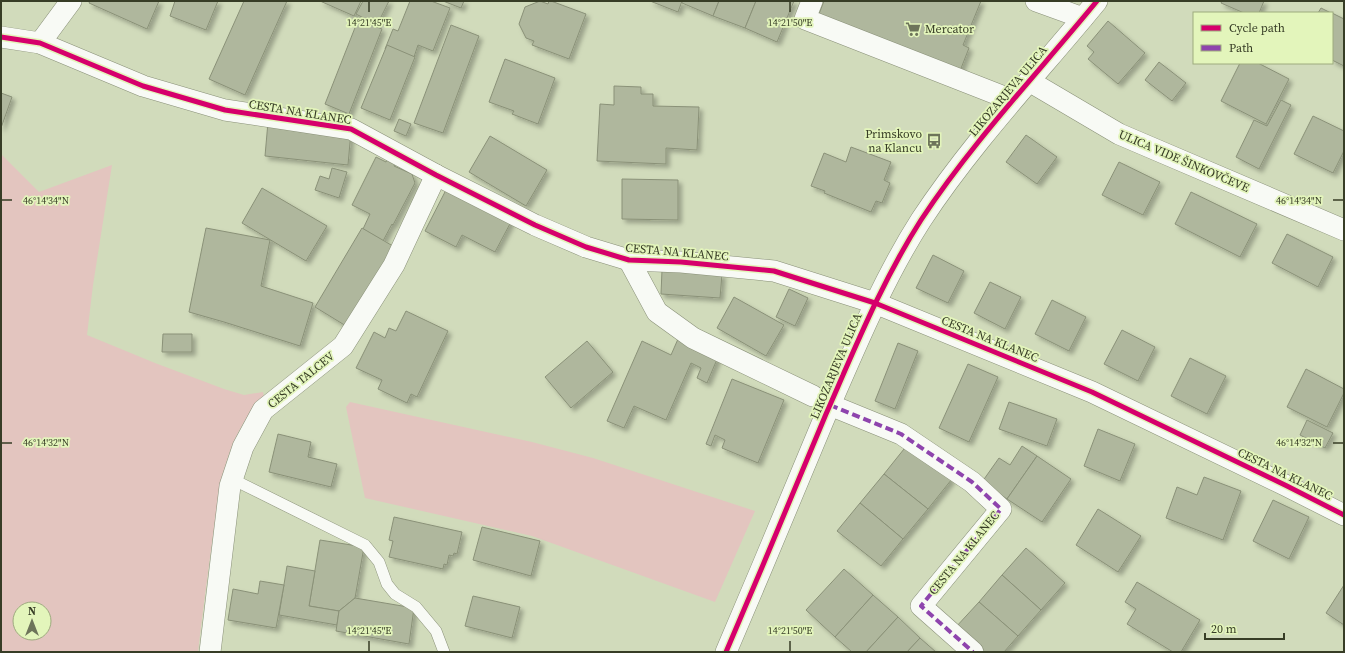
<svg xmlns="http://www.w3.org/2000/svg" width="1345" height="653" viewBox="0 0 1345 653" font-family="'Source Serif 4',serif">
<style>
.green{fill:#e3c5bf;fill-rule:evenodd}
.building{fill:#afb79d;stroke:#8a9178;filter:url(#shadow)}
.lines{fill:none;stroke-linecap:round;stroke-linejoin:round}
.lane-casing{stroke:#899078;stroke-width:12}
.street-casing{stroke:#899078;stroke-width:22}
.lane{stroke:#f8faf5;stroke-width:11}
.street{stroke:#f8faf5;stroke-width:21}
.quiet{stroke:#8e44ad;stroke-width:4;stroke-dasharray:8 4;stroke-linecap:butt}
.cycleway-casing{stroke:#e3f5bb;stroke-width:8}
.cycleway{stroke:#d6006c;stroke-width:5}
.ticks{fill:none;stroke:#373d26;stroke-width:1.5}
.labels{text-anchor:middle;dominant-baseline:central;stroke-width:3.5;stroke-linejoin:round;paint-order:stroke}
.poi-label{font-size:12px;fill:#373d26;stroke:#e3f5bb;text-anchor:start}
.street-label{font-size:12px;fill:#373d26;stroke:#e3f5bb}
.ticks-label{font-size:10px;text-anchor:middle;fill:#373d26;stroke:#e3f5bb;stroke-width:3.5;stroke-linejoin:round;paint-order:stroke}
</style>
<defs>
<filter id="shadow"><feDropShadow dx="3.5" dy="3.5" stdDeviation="2" flood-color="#0004"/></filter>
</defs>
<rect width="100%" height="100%" fill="#d1dbbb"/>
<g class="green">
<path d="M1 154 39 192 112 165 93 285 87 335 155 363 224 389 244 395 263 392 264 397C223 439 220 489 212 543 207 580 202 616 198 652H1ZM20 609H44V633H20Z"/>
<polygon points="350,402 532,442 593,458 755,511 715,602 532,536 365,498 346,407"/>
</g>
<g class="building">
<polygon points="90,1 159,1 147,29 89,3"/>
<polygon points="175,1 218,1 206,30 170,16"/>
<polygon points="244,1 287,1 245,95 209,79"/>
<polygon points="320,1 361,1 354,16"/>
<polygon points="363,1 389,1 377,25 356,14"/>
<polygon points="410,1 431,1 450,8 433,51 418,45 413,60 385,49 393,29 398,31"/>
<polygon points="443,1 464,1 461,8"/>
<polygon points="540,1 548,4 549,1 551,1 586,14 569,59 532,45 534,41 526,38 519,24 525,7"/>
<polygon points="650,1 682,1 678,12"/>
<polygon points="682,1 719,1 713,16 682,3"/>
<polygon points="719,1 756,1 745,28 713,16"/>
<polygon points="756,1 794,1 777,42 745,28"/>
<polygon points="824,1 981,1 963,45 969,48 958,76 819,14"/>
<polygon points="1222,1 1264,1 1259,13 1244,13 1221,3"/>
<polygon points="1321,8 1331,13 1318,13"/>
<polygon points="1332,13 1344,19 1344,66 1332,60"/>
<polygon points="358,20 382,29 349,114 325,104"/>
<polygon points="1108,21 1145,53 1118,84 1088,59 1094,52 1087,46"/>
<polygon points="451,25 479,36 443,133 414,123"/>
<polygon points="387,45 415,57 390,120 361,108"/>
<polygon points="505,59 555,78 538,124 512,114 514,111 489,102"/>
<polygon points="1159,62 1186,83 1172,101 1145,80"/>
<polygon points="1240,63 1258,63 1289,79 1266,124 1221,101"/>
<polygon points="614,86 641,87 641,94 653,94 653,106 699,107 697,150 666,148 666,164 597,161 600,104 614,105"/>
<polygon points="1,93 12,97 1,128"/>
<polygon points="1281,100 1291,105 1259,169 1236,157 1254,120 1267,126"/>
<polygon points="1313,116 1344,131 1344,151 1333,173 1294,154"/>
<polygon points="399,119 411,124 406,136 394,131"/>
<polygon points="268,122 351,131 348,165 265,156"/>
<polygon points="1026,135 1057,157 1037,184 1006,162"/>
<polygon points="490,136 547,170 526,206 469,172"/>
<polygon points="851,147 891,162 884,180 890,183 882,203 876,201 871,212 824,193 825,191 811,186 824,153 846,162"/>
<polygon points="376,157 386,162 387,160 395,164 394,166 412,174 415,183 393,225 392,224 383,241 363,229 370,214 352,205"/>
<polygon points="1119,162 1160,182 1143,215 1102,195"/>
<polygon points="332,168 347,172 339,198 315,190 320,176 329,179"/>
<polygon points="622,179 678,180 678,220 622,219"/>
<polygon points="448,186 512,220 495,252 462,235 456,247 425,231"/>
<polygon points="262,188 327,226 306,261 242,223"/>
<polygon points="1191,192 1257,224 1240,257 1175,224"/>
<polygon points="206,228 270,240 261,286 313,303 300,346 224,322 189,312"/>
<polygon points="362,228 398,249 351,329 315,307"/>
<polygon points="1287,234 1333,257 1318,287 1272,263"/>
<polygon points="933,255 964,271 948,303 916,288"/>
<polygon points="662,270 722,274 720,298 661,294"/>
<polygon points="990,282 1021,297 1005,329 974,313"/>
<polygon points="789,289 808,298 795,326 776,317"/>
<polygon points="734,297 784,325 766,356 717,328"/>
<polygon points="1052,300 1086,317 1069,351 1035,334"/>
<polygon points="406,311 448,331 417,397 411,394 407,403 378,389 382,380 356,368 374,332 385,338 389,328 396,331"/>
<polygon points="1122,330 1155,347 1138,381 1104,364"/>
<polygon points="163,334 192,334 192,352 162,352"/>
<polygon points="678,339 718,357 707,383 697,378 701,368 691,363 666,420 634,406 624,428 607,421 642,341 671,355"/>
<polygon points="587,341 613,372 571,408 545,377"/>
<polygon points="898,343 918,351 895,409 875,401"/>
<polygon points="1190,358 1226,376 1207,414 1171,396"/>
<polygon points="968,364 998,377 969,442 939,428"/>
<polygon points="1306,369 1344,389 1344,393 1327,427 1287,407"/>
<polygon points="732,379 784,400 758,463 722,448 725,440 715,435 711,446 706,444"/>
<polygon points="1009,402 1057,419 1047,446 999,429"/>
<polygon points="1307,420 1333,433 1325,448 1300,435"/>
<polygon points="1098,429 1135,444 1120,481 1084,466"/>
<polygon points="278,434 311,442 308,457 337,464 331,487 269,472"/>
<polygon points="908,444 952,479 928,509 884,474"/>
<polygon points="1022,446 1037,456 1007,499 982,482 999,458 1010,465"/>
<polygon points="1037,456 1071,479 1042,522 1007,499"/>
<polygon points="884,474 928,509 903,539 860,503"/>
<polygon points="1204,477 1241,491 1223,540 1166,518 1177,487 1197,495"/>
<polygon points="1273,500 1309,517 1289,559 1253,541"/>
<polygon points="860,503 903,539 881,566 837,531"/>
<polygon points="1098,509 1141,536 1118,572 1076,545"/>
<polygon points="394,517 462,532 457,554 454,553 453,556 449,555 447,565 444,564 443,569 389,557 393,541 389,540"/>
<polygon points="482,527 540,541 531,576 473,560"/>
<polygon points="320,540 364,547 355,598 339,611 309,606"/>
<polygon points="1026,548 1065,583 1041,610 1002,575"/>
<polygon points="287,566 315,571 309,606 339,611 337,625 279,615"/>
<polygon points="844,569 873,595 835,637 806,610"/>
<polygon points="1002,575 1041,610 1018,636 979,602"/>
<polygon points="260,581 284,585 276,628 228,620 233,589 258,594"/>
<polygon points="1137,582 1200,620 1181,652 1173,652 1127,624 1136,609 1125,602"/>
<polygon points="1344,585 1344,625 1326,613"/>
<polygon points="873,595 898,617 866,652 852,652 835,637"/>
<polygon points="473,596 520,607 512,638 465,626"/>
<polygon points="355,598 414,608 409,644 336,631 339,611"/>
<polygon points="979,602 1018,636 1004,652 982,652 955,628"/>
<polygon points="898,617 920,638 907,652 866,652"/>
<polygon points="920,638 936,652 907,652"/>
</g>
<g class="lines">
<g class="lane-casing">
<polyline id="lane" points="232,479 365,545 379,562 387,584 395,594 416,607 436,631 444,652"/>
</g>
<g class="street-casing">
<g id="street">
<polyline points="812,1 805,19 1012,100"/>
<polyline points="1036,1 1083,18"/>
<polyline points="1,37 40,43 143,86 225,110 351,129 436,175 535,225 586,247 629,260 681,262 774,271 875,303 1092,392 1287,486 1344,515"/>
<polyline points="40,43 71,1"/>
<polyline points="1029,81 1119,134 1344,230"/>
<polyline points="629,260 657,312 693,338 813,396"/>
<polyline points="830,405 901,434 972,482 1001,509 921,606 973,652"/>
<polyline points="210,652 230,486 243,447 263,410 343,346 394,265 436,175"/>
<path d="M726 652C760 573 793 493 826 414 855 348 882 281 921 220 973 141 1038 73 1097 1"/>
</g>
</g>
<use href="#lane" class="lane"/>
<use href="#street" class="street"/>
<polyline class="quiet" points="830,405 901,434 972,482 1001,509 921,606 973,652"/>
<g class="cycleway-casing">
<g id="cycleway">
<polyline points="1,37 40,43 143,86 225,110 351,129 436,175 535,225 586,247 629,260 681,262 774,271 875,303 1092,392 1287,486 1344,515"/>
<path d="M726 652C760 573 793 493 826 414 855 348 882 281 921 220 973 141 1038 73 1097 1"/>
</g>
</g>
<use href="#cycleway" class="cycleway"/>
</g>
<path class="ticks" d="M369 2V12M790 2V12M2 200H12M1333 200H1343M2 443H12M1333 443H1343M369 641V651M790 641V651"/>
<defs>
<g id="supermarket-bare" transform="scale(1.2)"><path d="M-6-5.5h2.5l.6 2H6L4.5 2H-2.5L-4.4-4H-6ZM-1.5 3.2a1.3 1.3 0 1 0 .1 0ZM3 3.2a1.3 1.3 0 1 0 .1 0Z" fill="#6d745a" stroke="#e3f5bb" stroke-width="2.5" paint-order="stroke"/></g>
<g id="bus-bare" transform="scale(1.2)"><path d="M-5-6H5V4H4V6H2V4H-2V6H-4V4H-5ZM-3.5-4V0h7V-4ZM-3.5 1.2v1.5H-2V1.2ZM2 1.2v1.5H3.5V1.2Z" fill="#6d745a" stroke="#e3f5bb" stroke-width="2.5" paint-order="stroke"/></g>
</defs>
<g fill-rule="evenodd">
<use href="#supermarket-bare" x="913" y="29"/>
<use href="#bus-bare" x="934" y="141"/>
</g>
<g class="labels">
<g class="poi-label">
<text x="925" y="29">Mercator</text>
<text x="922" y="134" text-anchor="end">Primskovo<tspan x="922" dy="14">na Klancu</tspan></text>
</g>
<g class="street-label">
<text transform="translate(1008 91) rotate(-50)">LIKOZARJEVA ULICA</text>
<text transform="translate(300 112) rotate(9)">CESTA NA KLANEC</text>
<text transform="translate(1184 161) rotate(23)">ULICA VIDE ŠINKOVČEVE</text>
<text transform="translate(677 252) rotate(5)">CESTA NA KLANEC</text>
<text transform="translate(990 339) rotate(22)">CESTA NA KLANEC</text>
<text transform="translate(836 366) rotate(-67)">LIKOZARJEVA ULICA</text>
<text transform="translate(301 380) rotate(-39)">CESTA TALCEV</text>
<text transform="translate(1285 474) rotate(26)">CESTA NA KLANEC</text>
<text transform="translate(964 553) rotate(-51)">CESTA NA KLANEC</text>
</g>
</g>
<g class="ticks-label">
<text x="369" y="26">14°21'45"E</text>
<text x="790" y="26">14°21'50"E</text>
<text x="46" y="204">46°14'34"N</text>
<text x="1299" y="204">46°14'34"N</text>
<text x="46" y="446">46°14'32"N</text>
<text x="1299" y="446">46°14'32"N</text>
<text x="369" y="634">14°21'45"E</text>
<text x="790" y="634">14°21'50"E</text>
</g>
<rect width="1345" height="653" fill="none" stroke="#373d26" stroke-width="4"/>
<rect x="1193" y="12" width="140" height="52" fill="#e3f5bb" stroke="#9eab7f"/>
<rect x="1201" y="25" width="20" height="6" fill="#d6006c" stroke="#9eab7f"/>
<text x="1229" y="32" font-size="12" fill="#373d26">Cycle path</text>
<rect x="1201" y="45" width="20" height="6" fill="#8e44ad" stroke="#9eab7f"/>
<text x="1229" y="52" font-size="12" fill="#373d26">Path</text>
<g transform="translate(32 621)"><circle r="19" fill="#e3f5bb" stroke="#9eab7f"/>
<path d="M0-3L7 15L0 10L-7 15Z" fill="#6d745a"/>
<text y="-6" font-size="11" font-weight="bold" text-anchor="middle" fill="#373d26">N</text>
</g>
<path d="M1205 633v6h79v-6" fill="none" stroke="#373d26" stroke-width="2"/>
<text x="1211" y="633" font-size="12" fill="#373d26" stroke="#e3f5bb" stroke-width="3" paint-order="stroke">20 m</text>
</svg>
